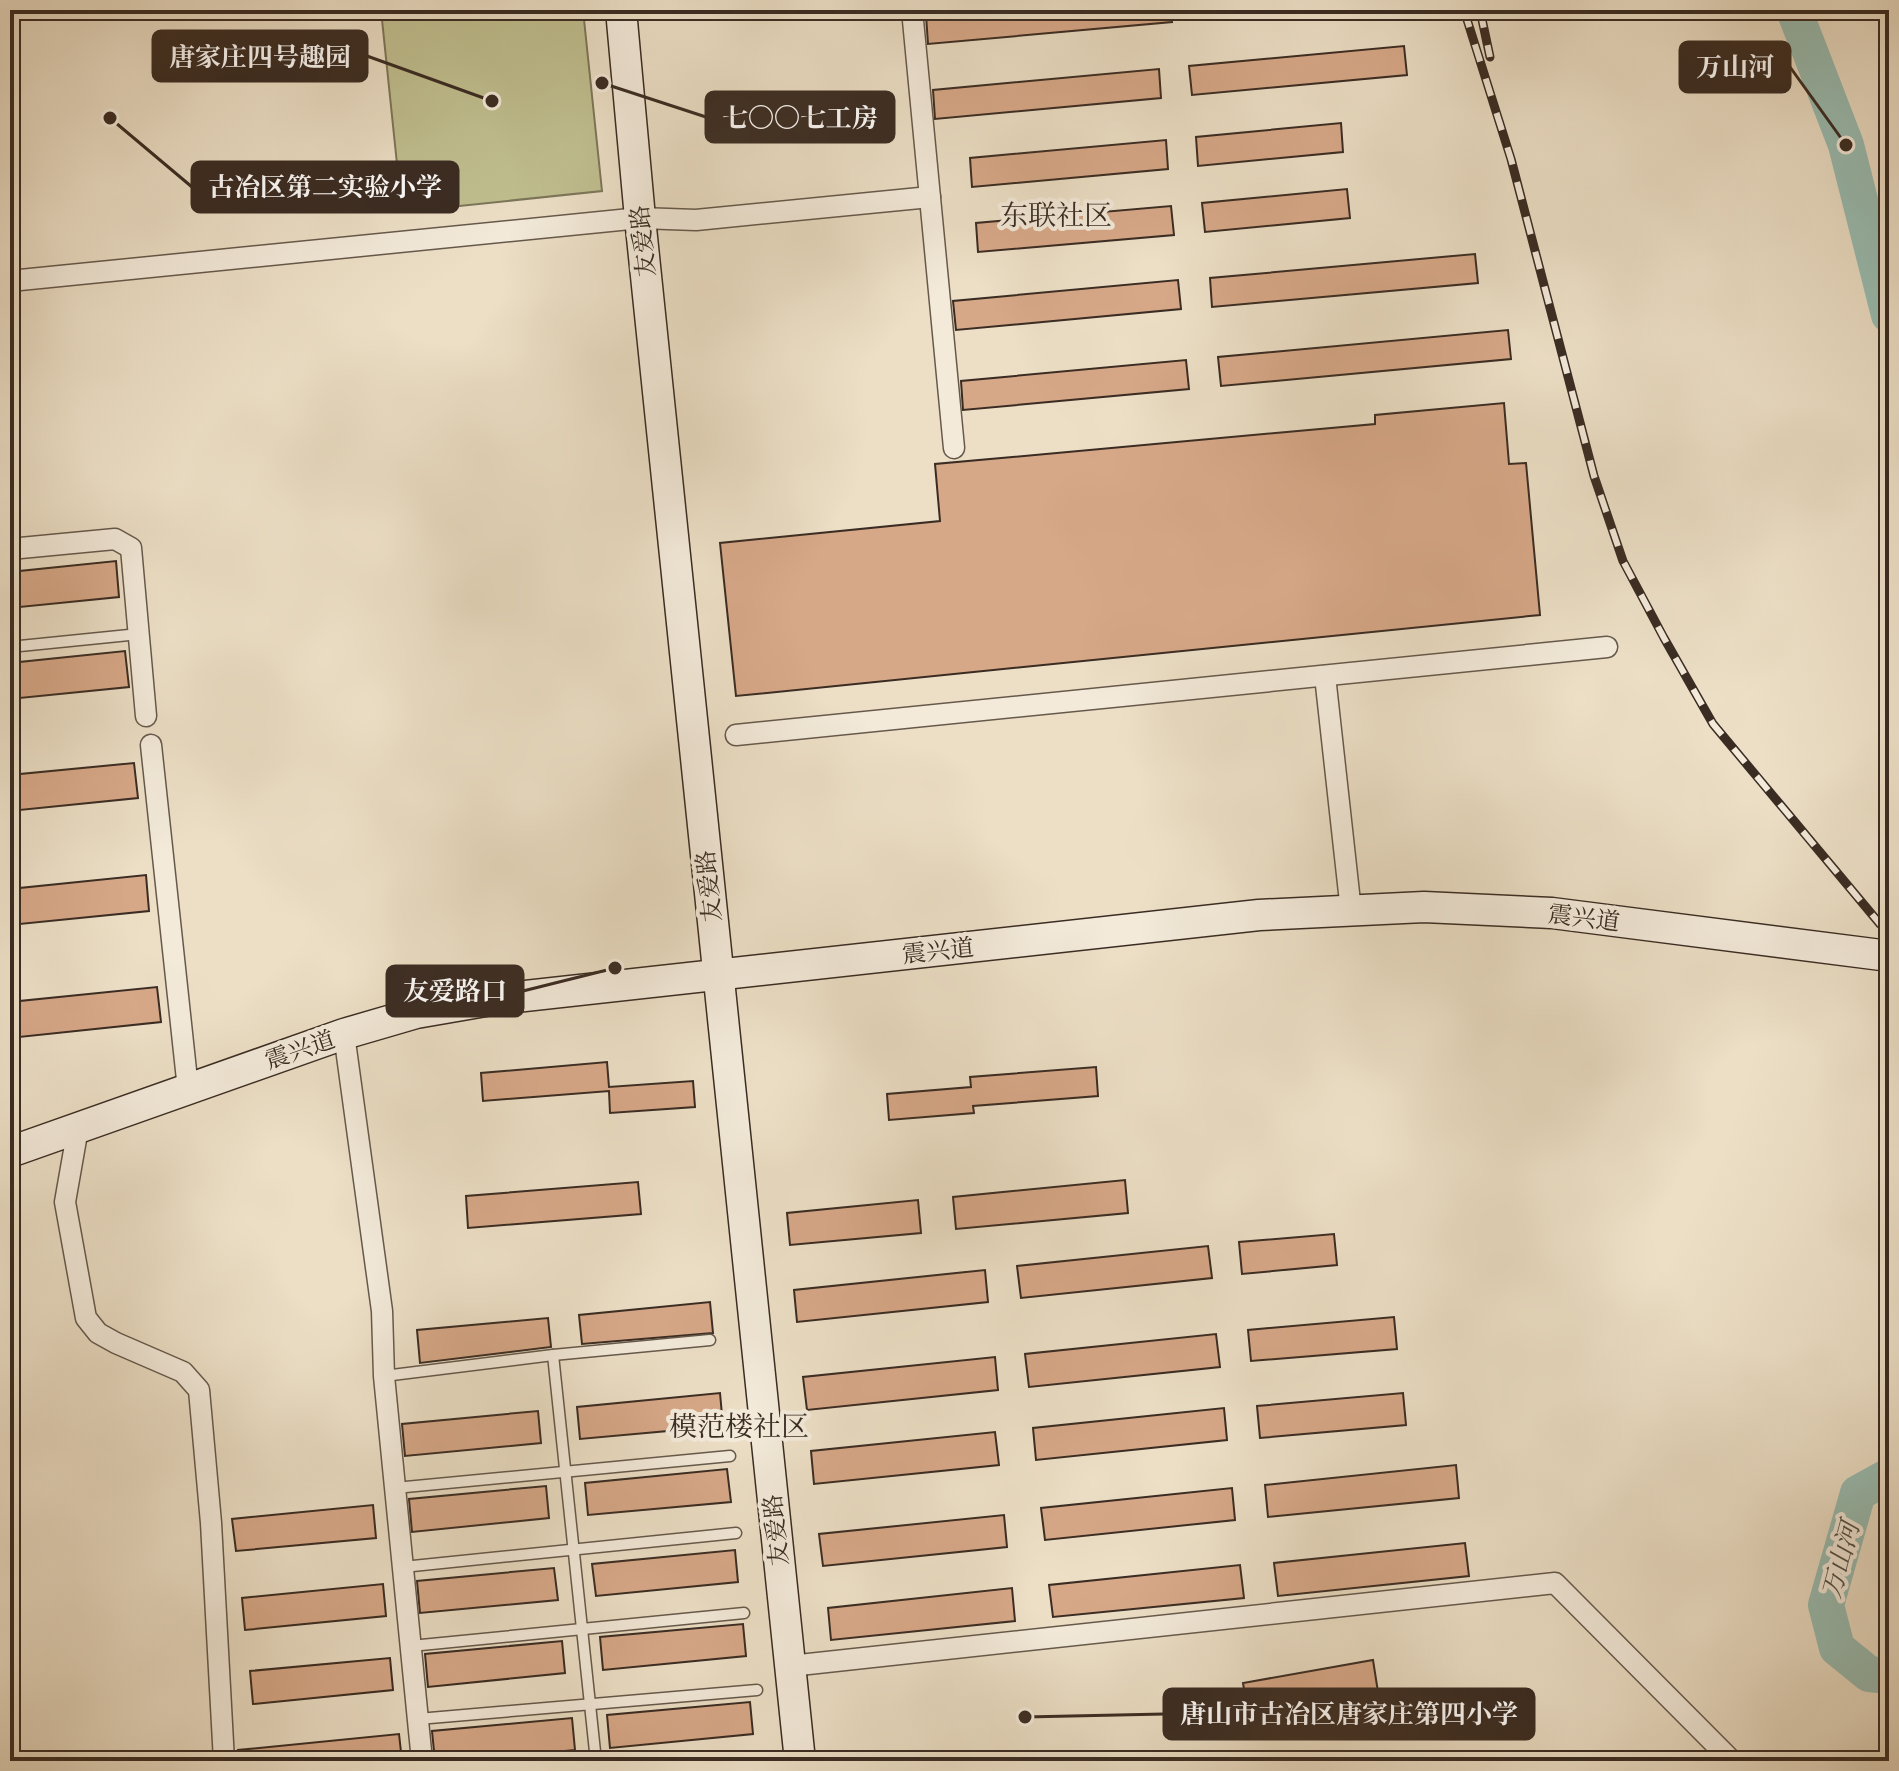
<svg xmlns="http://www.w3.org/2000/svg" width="1899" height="1771" viewBox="0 0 1899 1771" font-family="'IM FELL French Canon','Noto Serif SC',serif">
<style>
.green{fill:#c0bf90;stroke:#7d765a;stroke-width:2}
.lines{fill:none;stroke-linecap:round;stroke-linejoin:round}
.river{stroke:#99bdb2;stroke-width:36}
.building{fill:#d7a888;stroke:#3a2c23;stroke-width:2}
.lane-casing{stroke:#66594c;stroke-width:13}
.street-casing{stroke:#66594c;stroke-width:23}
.secondary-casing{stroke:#3a2c23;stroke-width:33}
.lane{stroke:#f3eada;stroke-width:10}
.street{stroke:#f3eada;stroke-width:20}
.secondary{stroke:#f3eada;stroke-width:30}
.rail-casing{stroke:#3a2c23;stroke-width:9}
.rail{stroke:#f3eada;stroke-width:6;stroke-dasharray:18;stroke-linecap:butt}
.labels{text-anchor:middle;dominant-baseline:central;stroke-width:8;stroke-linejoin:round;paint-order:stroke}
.street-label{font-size:24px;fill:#3a2c23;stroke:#f3eada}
.water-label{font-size:26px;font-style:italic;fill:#525047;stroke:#f3eada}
.quarter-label{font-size:28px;fill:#3a2c23;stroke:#f3eada}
.leader{fill:none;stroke:#3a2c23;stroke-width:3}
.callout-dot{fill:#3a2c23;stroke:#f3eada;stroke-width:3}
.callout{fill:#3a2c23;stroke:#3a2c23;stroke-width:3}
.callout-label{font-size:26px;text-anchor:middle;font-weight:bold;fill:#fff}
</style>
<rect width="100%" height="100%" fill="#ecdfc6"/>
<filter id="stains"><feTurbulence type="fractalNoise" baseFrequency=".0025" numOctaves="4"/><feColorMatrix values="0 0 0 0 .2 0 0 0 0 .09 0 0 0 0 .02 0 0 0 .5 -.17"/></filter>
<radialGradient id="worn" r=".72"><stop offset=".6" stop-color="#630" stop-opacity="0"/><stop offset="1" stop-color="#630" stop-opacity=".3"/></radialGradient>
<polygon class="green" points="381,10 583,10 602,191 402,212"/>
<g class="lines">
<g class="river">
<polyline points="1794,10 1846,145 1889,315"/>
<polyline points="1889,1476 1858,1493 1826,1605 1837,1648 1869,1674 1889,1676"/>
</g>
</g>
<g class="building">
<polygon points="983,10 1171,10 1172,22 928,44 926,15"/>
<polygon points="1404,46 1407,75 1192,95 1189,66"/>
<polygon points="1159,69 1161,98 935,119 933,90"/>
<polygon points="1341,123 1343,152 1198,166 1196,137"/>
<polygon points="1166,140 1168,169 972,187 970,158"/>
<polygon points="1347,189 1350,218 1205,232 1202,203"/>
<polygon points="1171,206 1174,235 978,252 976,223"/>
<polygon points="1475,254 1478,283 1212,307 1210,278"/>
<polygon points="1178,280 1181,309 956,330 953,301"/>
<polygon points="1508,330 1511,359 1221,386 1218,357"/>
<polygon points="1186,360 1189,389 963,410 961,381"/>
<polygon points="1504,403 1509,464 1526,463 1540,615 736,696 720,543 940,521 935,464 1375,424 1375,415"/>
<polygon points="116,561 119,597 10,608 10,572"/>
<polygon points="125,651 129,687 10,699 10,663"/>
<polygon points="134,763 138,798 10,811 10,775"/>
<polygon points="146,875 149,911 10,925 10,889"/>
<polygon points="157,987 161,1022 10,1038 10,1002"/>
<polygon points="607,1062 609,1087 693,1081 695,1107 610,1113 609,1091 483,1101 481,1073"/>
<polygon points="1096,1067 1098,1096 973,1106 974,1113 889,1120 887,1094 971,1087 970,1077"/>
<polygon points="1125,1180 1128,1213 956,1229 953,1197"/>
<polygon points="638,1182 641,1214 468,1228 466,1196"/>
<polygon points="918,1200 921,1233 790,1245 787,1213"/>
<polygon points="1334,1234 1337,1265 1242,1274 1239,1242"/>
<polygon points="1208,1246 1212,1278 1021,1298 1017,1266"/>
<polygon points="985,1270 988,1302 797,1322 794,1290"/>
<polygon points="710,1302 713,1333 582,1344 579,1315"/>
<polygon points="1394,1317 1397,1349 1251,1361 1248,1330"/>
<polygon points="548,1318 551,1347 420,1363 417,1330"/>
<polygon points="1216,1334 1220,1367 1029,1387 1025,1354"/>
<polygon points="995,1357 998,1390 807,1410 803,1377"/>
<polygon points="720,1393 723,1426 580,1439 577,1407"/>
<polygon points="1403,1393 1406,1425 1260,1438 1257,1406"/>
<polygon points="1224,1408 1227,1440 1036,1460 1033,1428"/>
<polygon points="538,1411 541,1443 405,1456 402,1424"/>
<polygon points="995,1432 999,1465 814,1484 811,1451"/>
<polygon points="1456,1465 1459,1498 1268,1517 1265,1485"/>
<polygon points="727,1469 731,1502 588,1515 585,1483"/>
<polygon points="546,1486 549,1518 412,1532 409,1499"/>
<polygon points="1232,1488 1235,1520 1045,1540 1041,1508"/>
<polygon points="373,1505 376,1538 236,1551 232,1519"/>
<polygon points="1004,1515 1007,1547 823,1566 819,1534"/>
<polygon points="1465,1543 1469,1576 1278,1596 1274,1563"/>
<polygon points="735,1550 738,1582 596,1596 592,1564"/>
<polygon points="1240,1565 1244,1598 1053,1617 1049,1585"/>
<polygon points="554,1568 558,1600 420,1613 417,1581"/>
<polygon points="383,1584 386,1616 245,1630 242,1598"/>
<polygon points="1012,1588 1015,1621 831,1640 828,1608"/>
<polygon points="743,1624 746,1656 603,1670 600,1637"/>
<polygon points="562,1641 565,1673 428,1687 425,1654"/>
<polygon points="390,1658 393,1690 253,1704 250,1671"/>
<polygon points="1373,1660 1378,1692 1248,1715 1243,1683"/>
<polygon points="750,1702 753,1734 610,1748 607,1715"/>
<polygon points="572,1718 575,1750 463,1761 435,1761 432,1731"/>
<polygon points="399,1734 402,1761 238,1761 238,1750"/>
</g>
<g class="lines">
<g class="lane-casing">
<g id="lane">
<polyline points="10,647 139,634"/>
<polyline points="553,1355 596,1761"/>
<polyline points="384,1376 553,1355 710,1340"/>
<polyline points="395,1488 730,1456"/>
<polyline points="403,1567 736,1533"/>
<polyline points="411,1646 744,1613"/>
<polyline points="418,1719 757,1690"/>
</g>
</g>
<g class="street-casing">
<g id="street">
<polyline points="912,10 954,448"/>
<polyline points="10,281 640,218 696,220 930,197"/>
<polyline points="10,549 115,539 131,548 146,716"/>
<polyline points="1325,676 1351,911"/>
<polyline points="736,735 1607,647"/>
<polyline points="151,745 188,1089"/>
<polyline points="344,1034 382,1311 384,1376 422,1761"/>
<polyline points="78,1128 65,1202 86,1318 98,1333 116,1343 183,1372 199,1390 211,1523 224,1761"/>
<polyline points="790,1666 1555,1583 1732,1761"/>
</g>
</g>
<g class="secondary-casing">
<g id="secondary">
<polyline points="621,10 640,218 800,1761"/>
<polyline points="10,1152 344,1034 416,1013 497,999 1259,915 1424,907 1552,913 1889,956"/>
</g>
</g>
<use href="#lane" class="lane"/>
<use href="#street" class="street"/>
<use href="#secondary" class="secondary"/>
<g class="rail-casing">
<g id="rail">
<polyline points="1464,10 1511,159 1594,476 1623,561 1664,638 1713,724 1880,924 1889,930"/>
<polyline points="1480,10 1490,57"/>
</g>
</g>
<use href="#rail" class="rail"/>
</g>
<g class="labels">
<g class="street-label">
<text transform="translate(643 241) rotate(-96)">友爱路</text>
<text transform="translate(709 886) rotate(-96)">友爱路</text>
<text transform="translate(1584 918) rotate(7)">震兴道</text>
<text transform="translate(938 951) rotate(-6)">震兴道</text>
<text transform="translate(300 1050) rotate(-19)">震兴道</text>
<text transform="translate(776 1530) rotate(-96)">友爱路</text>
</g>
<g class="water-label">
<text transform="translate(1841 1560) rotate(-75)">万山河</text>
</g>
<g class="quarter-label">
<text x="1056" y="215">东联社区</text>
<text x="739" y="1426">模范楼社区</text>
</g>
</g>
<path class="leader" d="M492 101L367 56M1846 145L1790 67M602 83L706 117M110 118L192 187M615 968L523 991M1025 1717L1164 1714"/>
<g class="callout-dot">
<circle cx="492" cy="101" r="8"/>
<circle cx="1846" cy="145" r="8"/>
<circle cx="602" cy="83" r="8"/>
<circle cx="110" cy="118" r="8"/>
<circle cx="615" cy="968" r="8"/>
<circle cx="1025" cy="1717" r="8"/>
</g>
<g class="callout">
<rect x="153" y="31" width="214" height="50" rx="8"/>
<rect x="1680" y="42" width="110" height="50" rx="8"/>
<rect x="706" y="92" width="188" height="50" rx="8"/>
<rect x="192" y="162" width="266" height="50" rx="8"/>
<rect x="387" y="966" width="136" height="50" rx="8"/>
<rect x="1164" y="1689" width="370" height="50" rx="8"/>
</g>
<g class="callout-label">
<text x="260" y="66">唐家庄四号趣园</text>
<text x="1735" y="76">万山河</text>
<text x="800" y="127">七〇〇七工房</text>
<text x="325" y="196">古冶区第二实验小学</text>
<text x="455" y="1000">友爱路口</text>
<text x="1349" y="1723">唐山市古冶区唐家庄第四小学</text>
</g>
<rect width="1899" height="1771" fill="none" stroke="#ecdfc6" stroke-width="40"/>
<rect x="12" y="12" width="1875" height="1747" fill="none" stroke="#3a2c23" stroke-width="4"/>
<rect x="20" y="20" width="1859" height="1731" fill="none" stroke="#3a2c23" stroke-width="2"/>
<rect width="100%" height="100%" filter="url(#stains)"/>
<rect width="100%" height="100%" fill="url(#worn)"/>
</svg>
